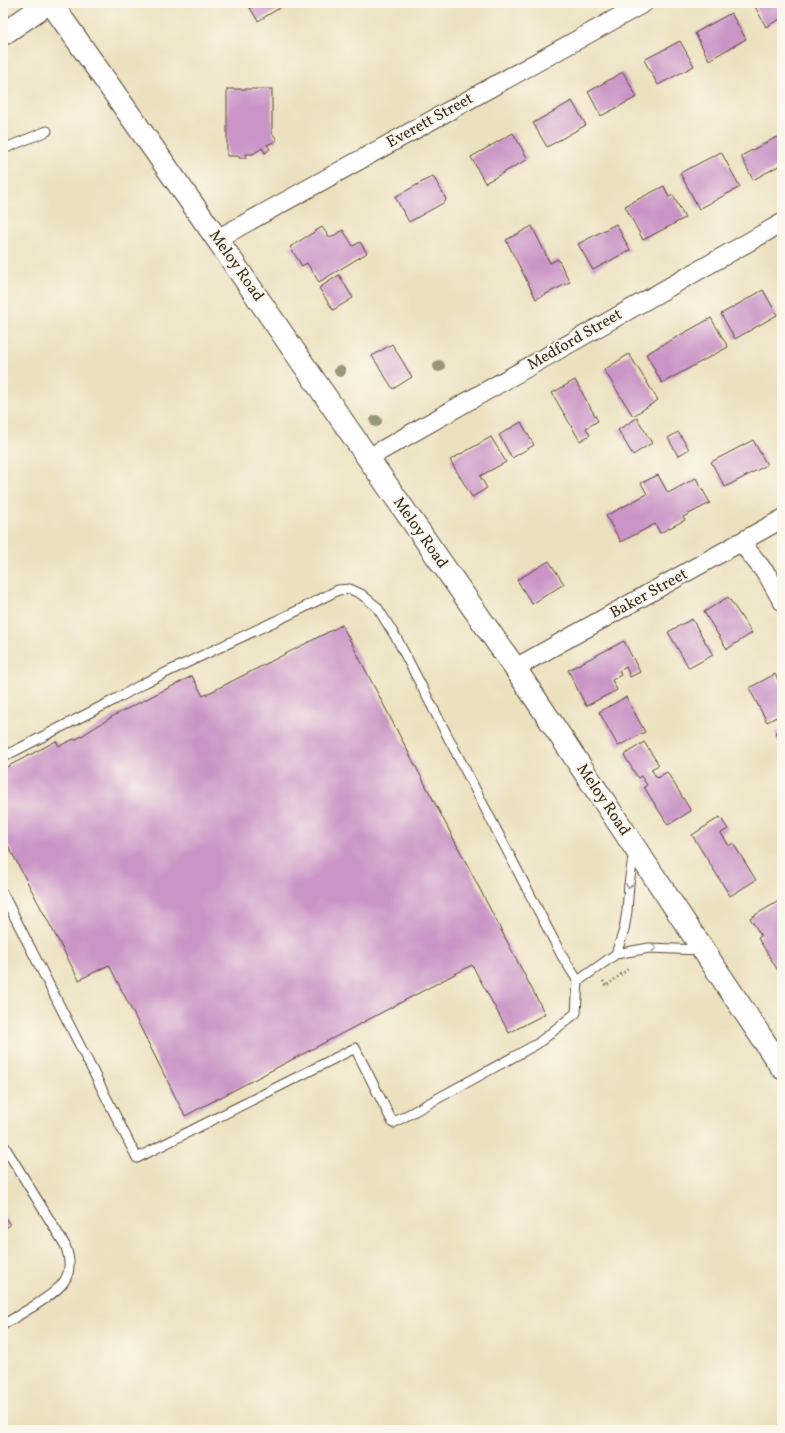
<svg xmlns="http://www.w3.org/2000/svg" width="785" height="1433" viewBox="0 0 785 1433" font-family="Vollkorn,serif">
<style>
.building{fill:#ca94c6}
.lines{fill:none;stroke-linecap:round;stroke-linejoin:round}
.service-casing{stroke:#564536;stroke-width:11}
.minor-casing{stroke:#564536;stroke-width:20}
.secondary-casing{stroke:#564536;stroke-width:24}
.primary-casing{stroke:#564536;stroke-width:24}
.path{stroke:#564536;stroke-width:2.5;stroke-dasharray:1 3;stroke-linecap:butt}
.service{stroke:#fff;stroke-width:9}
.minor{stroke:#fff;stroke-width:18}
.secondary{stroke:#fff;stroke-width:22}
.primary{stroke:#fff;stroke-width:22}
.tree{fill:#989777}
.oneway{stroke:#a79f9a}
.labels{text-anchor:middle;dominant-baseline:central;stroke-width:4;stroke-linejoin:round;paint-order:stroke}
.street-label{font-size:16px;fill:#3b2a1e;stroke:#fbf7ec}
</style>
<rect width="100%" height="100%" fill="#fbf7ec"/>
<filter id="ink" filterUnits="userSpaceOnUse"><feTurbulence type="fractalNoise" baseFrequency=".025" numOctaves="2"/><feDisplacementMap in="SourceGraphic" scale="8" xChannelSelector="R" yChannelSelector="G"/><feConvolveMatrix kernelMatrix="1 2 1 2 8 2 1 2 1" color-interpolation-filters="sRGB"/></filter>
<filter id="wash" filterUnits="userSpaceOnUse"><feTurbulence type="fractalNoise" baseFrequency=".012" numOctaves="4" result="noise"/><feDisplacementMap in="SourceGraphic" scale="16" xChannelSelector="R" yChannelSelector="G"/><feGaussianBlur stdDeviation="0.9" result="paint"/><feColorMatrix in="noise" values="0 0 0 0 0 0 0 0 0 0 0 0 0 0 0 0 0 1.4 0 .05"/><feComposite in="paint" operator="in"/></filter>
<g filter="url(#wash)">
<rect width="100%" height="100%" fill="#ece1bf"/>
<g id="blocks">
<g class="building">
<polygon points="247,3 288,3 258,21"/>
<polygon points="753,3 782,3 782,18 766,27"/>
<polygon points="731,13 746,39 709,60 695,33"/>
<polygon points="680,41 694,66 658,85 644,60"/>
<polygon points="623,72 637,97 601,116 588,92"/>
<polygon points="227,89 272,89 272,133 276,138 276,141 267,145 270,149 265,153 262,148 253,154 246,154 246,158 239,158 239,156 227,156"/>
<polygon points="572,101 586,125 547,147 533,123"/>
<polygon points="513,133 528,159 485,183 471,157"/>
<polygon points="777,137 782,146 782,164 753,180 741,156"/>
<polygon points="721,152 740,187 699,209 680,173"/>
<polygon points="433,176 446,199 445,202 409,222 395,197"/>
<polygon points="664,186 669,197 673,195 685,218 643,240 625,206"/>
<polygon points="616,224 630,250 593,270 578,244"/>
<polygon points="532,226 550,263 558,259 570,282 536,299 506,240"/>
<polygon points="322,227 330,238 343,230 353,246 360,242 367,253 319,282 307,263 302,266 290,247"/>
<polygon points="339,275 353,298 333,310 319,288"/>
<polygon points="763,290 777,315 735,339 721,314"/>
<polygon points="711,318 728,347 662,383 646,354"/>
<polygon points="392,344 412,377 393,389 372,356"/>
<polygon points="629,354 658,400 633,416 604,370"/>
<polygon points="575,380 598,421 586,428 590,435 580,441 552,393"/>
<polygon points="637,418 652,443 633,455 618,430"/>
<polygon points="521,422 534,445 512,458 499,435"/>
<polygon points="782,422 782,433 777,425"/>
<polygon points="678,432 689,449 678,456 668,438"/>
<polygon points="491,437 506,462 480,476 487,488 472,497 450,460"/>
<polygon points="753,440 767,465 725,487 711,462"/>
<polygon points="658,475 668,493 696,478 710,503 683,517 685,520 660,533 655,524 621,542 606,516 647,494 641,483"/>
<polygon points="549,561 564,584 532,604 517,580"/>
<polygon points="728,597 752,633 727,649 704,612"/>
<polygon points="692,619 713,655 689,668 668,632"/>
<polygon points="342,625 545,1014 509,1033 472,965 185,1116 109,965 79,980 3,836 3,769 56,741 59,746 74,739 75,740 115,715 192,676 203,696"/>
<polygon points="624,641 640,672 630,677 626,667 619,671 621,675 612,680 617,690 586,706 568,670"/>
<polygon points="775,674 782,687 782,714 767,722 749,688"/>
<polygon points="626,697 645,732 618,746 599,712"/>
<polygon points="782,729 782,746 775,733"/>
<polygon points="644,742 659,765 651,769 657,778 667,772 691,811 668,825 644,787 647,785 641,776 638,778 624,755"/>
<polygon points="720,817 728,829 721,833 729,846 733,843 756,880 730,896 692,835"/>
<polygon points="782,899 782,973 780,974 758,938 761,936 750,918"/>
<polygon points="3,1214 10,1225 3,1230"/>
</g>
</g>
</g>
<g filter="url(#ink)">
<use href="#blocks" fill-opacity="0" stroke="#564536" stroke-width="1"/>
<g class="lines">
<g class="service-casing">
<g id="service">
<polyline points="3,149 47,131"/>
<polyline points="3,757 116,699 146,682 301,609 338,590 350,589 361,594 377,607 397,639 562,956 578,981"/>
<polyline points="3,894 137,1158 355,1048 393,1123 537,1044 576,1013 578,981 616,954 649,948 701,950"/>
<polyline points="616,954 624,930 627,911 629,884 634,851"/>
<path d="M3 1144 65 1245C77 1276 62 1288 37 1304 26 1311 14 1318 3 1325"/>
</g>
</g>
<g class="minor-casing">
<g id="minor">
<polyline points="217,239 644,3"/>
<polyline points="368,458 782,223"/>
<polyline points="741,542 768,576 782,601"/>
<polyline points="515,668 782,519"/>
</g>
</g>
<g class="secondary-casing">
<polyline id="secondary" points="51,3 217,239 368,458 515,668 782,1068"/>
</g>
<g class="primary-casing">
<polyline id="primary" points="3,34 48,3"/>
</g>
<polyline class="path" points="603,981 606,986 628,969 627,968"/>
<use href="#service" class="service"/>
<use href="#minor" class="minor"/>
<use href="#secondary" class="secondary"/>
<use href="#primary" class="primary"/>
</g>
<g class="tree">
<circle cx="439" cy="366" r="6"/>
<circle cx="340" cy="371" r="6"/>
<circle cx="376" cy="421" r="6"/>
</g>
<defs><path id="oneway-chevron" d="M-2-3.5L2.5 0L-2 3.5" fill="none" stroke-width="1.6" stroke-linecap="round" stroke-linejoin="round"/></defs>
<g class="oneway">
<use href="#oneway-chevron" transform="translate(629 886) rotate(96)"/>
<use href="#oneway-chevron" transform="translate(654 948) rotate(1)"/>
</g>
</g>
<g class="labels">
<g class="street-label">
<text transform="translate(430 121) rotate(-29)">Everett Street</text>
<text transform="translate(236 266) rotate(55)">Meloy Road</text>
<text transform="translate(575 340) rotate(-30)">Medford Street</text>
<text transform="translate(420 533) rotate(55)">Meloy Road</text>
<text transform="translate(649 594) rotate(-29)">Baker Street</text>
<text transform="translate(603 800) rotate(56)">Meloy Road</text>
</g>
</g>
<rect width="785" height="1433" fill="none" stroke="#fbf7ec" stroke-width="16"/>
</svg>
